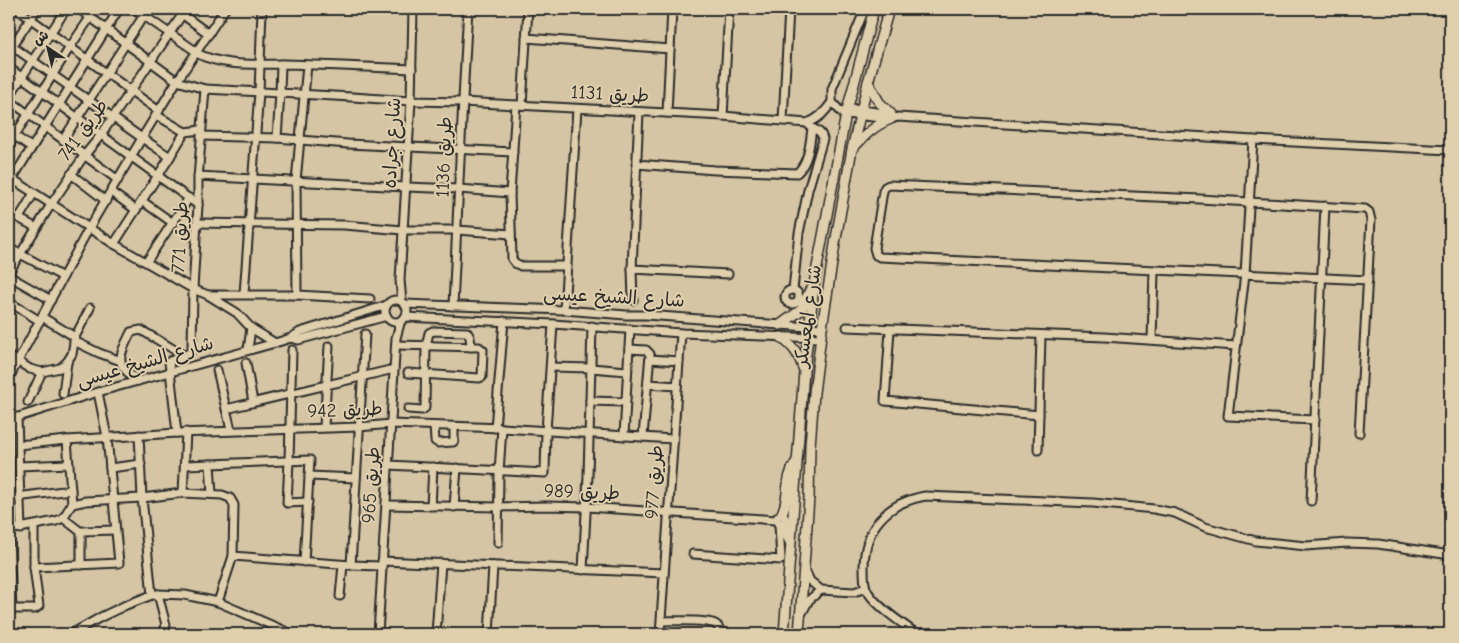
<svg xmlns="http://www.w3.org/2000/svg" width="1459" height="643" viewBox="0 0 1459 643" font-family="'Comic Neue','Playpen Sans Arabic',sans-serif">
<style>
.lines{fill:none;stroke-linecap:round;stroke-linejoin:round}
.minor-casing{stroke:#2b2b2b;stroke-width:11}
.major-casing{stroke:#2b2b2b;stroke-width:12}
.minor{stroke:#e0cfac;stroke-width:7}
.major{stroke:#e0cfac;stroke-width:9}
.labels{text-anchor:middle;dominant-baseline:central;stroke-width:4;stroke-linejoin:round;paint-order:stroke}
.street-label{font-size:19px;fill:#2b2b2b;stroke:#e0cfac}
</style>
<rect width="100%" height="100%" fill="#d5c5a4"/>
<filter id="ink" filterUnits="userSpaceOnUse"><feTurbulence type="fractalNoise" baseFrequency=".02" numOctaves="2"/><feDisplacementMap in="SourceGraphic" scale="10" xChannelSelector="R" yChannelSelector="G"/><feConvolveMatrix kernelMatrix="1 2 1 2 8 2 1 2 1" color-interpolation-filters="sRGB"/></filter>
<g filter="url(#ink)">
<g class="lines">
<g class="minor-casing">
<g id="minor">
<polyline points="17,9 159,111"/>
<path d="M79 9 177 81 205 89 352 97 411 101 462 102 723 116 807 123C818 120 825 112 832 102"/>
<polyline points="134,9 197,52"/>
<polyline points="175,9 209,34"/>
<polyline points="865,9 832,89 832,102 841,112 846,114 891,119 898,117 1253,140 1450,150"/>
<polyline points="526,38 670,49"/>
<polyline points="9,44 142,138 170,157"/>
<polyline points="9,51 37,9"/>
<path d="M196 53C224 67 254 64 284 64 326 65 369 67 412 69"/>
<polyline points="9,68 198,205"/>
<polyline points="9,97 66,9"/>
<polyline points="9,100 118,180"/>
<polyline points="516,105 510,193 512,259 515,263 521,266 567,266"/>
<polyline points="522,105 528,9"/>
<polyline points="847,108 891,114"/>
<polyline points="667,113 672,9"/>
<polyline points="156,115 185,132 201,130"/>
<polyline points="723,116 729,9"/>
<polyline points="783,120 789,9"/>
<polyline points="9,132 31,147"/>
<polyline points="201,136 277,138 348,144 513,152"/>
<polyline points="277,138 280,93 281,64"/>
<polyline points="63,140 148,9"/>
<polyline points="1253,140 1245,274 1228,416 1315,420"/>
<polyline points="9,145 70,47 96,9"/>
<path d="M636 164 715 170 797 173C809 162 810 143 812 128L807 123"/>
<polyline points="71,174 106,201"/>
<polyline points="198,176 406,187 459,189 510,193"/>
<polyline points="9,177 114,244 193,289 208,295 237,313 251,328 275,343"/>
<polyline points="9,184 119,9"/>
<polyline points="111,192 136,210"/>
<polyline points="142,201 173,223"/>
<polyline points="9,213 35,227"/>
<polyline points="19,218 34,193"/>
<polyline points="197,223 344,225 403,230 457,230 511,234"/>
<polyline points="114,244 170,157 185,132"/>
<polyline points="9,248 63,277"/>
<polyline points="147,261 189,198"/>
<polyline points="632,269 728,274"/>
<polyline points="9,272 52,203 84,156 101,135 186,9"/>
<polyline points="9,276 51,300"/>
<path d="M793 290 799 233 808 190 823 139C822 133 818 130 812 128"/>
<circle cx="792" cy="297" r="7"/>
<polyline points="244,294 259,92 262,9"/>
<polyline points="208,295 297,295 370,299"/>
<polyline points="297,295 296,181 307,65"/>
<polyline points="633,300 632,269 639,112"/>
<circle cx="396" cy="311" r="11"/>
<polyline points="9,302 40,321"/>
<polyline points="402,302 400,280 411,101 413,9"/>
<polyline points="404,304 564,310 626,315 646,315 822,328"/>
<path d="M453 306C458 207 462 108 468 9"/>
<polyline points="564,310 577,109"/>
<polyline points="42,317 75,337"/>
<polyline points="405,317 553,324 681,333 821,338"/>
<polyline points="847,327 1104,337 1236,346"/>
<polyline points="890,330 885,401 1039,415"/>
<polyline points="291,338 298,340 387,316"/>
<polyline points="1152,340 1154,271"/>
<polyline points="74,341 99,353 121,361"/>
<polyline points="396,345 479,347 483,350 482,377 479,378 408,373"/>
<polyline points="629,349 646,350 650,354 643,437"/>
<polyline points="248,350 251,328"/>
<polyline points="292,350 289,461 287,503 308,502"/>
<polyline points="9,356 30,369 42,372"/>
<polyline points="650,359 679,361"/>
<polyline points="246,363 253,402"/>
<polyline points="551,367 591,368 627,371"/>
<polyline points="217,370 231,430"/>
<polyline points="9,378 89,228 142,138 177,81 225,9"/>
<path d="M138 381C133 377 127 373 123 367 116 358 127 341 131 332L141 330 185 356"/>
<polyline points="648,384 677,386"/>
<polyline points="63,394 67,362"/>
<polyline points="590,401 625,402"/>
<polyline points="28,402 42,372 60,368 67,362 72,354 75,337 90,308"/>
<polyline points="226,409 394,369"/>
<polyline points="408,409 422,410 425,408 426,346 429,333 433,331 467,332 470,337 471,347"/>
<polyline points="17,417 21,529"/>
<polyline points="9,420 98,392 275,343 291,338 300,332 387,305"/>
<polyline points="434,426 435,441 438,443 453,442 454,441 454,427"/>
<polyline points="324,427 329,346"/>
<polyline points="495,428 504,321"/>
<path d="M177 433 169 362 170 361C179 357 187 357 192 350L193 289 198 205V179L205 89"/>
<polyline points="1359,433 1371,220 1369,212 1365,209 1200,199 889,185 885,187 883,191 874,248 876,255 880,257 1368,280"/>
<polyline points="139,435 142,498 152,595"/>
<polyline points="624,436 630,329"/>
<polyline points="67,440 72,504"/>
<polyline points="18,445 67,440 177,433 359,427 391,424 502,428 673,439"/>
<polyline points="1038,450 1041,335"/>
<polyline points="210,464 212,494"/>
<polyline points="185,465 310,460 304,562"/>
<polyline points="388,465 545,473 546,431 553,324"/>
<polyline points="19,466 69,464"/>
<polyline points="110,468 141,464"/>
<polyline points="309,476 356,478"/>
<polyline points="183,493 186,432"/>
<polyline points="9,498 71,490"/>
<polyline points="1311,501 1325,206"/>
<polyline points="72,504 86,501 142,498 183,493 222,495 230,498 234,505 233,556 218,602"/>
<polyline points="386,505 498,507 545,506 587,507 776,520"/>
<polyline points="431,506 433,467"/>
<polyline points="454,507 457,468"/>
<circle cx="781" cy="520" r="4.5"/>
<polyline points="63,518 81,532"/>
<polyline points="9,530 56,521 63,518 72,504"/>
<polyline points="9,536 12,609"/>
<polyline points="498,543 499,472 502,428"/>
<polyline points="693,554 781,560 779,524"/>
<polyline points="233,556 351,565 381,566"/>
<polyline points="382,561 664,573"/>
<polyline points="81,565 81,532 83,531 115,530"/>
<polyline points="351,565 365,334"/>
<polyline points="34,567 119,563 107,437 98,392"/>
<polyline points="804,568 810,581 821,590 854,592 866,588"/>
<polyline points="583,570 588,476 592,326"/>
<polyline points="158,594 166,625 163,634"/>
<polyline points="340,596 343,565"/>
<polyline points="9,609 35,609 39,606 34,567 34,526"/>
<polyline points="802,613 809,600 821,590"/>
<path d="M662 621C673 621 706 619 715 624 719 626 720 630 721 634"/>
<polyline points="71,634 101,617 126,605 152,595 158,594 185,595 218,602 292,634"/>
<polyline points="378,634 396,338 401,320"/>
<polyline points="436,634 441,563"/>
<polyline points="489,634 493,566"/>
<polyline points="660,634 681,333"/>
<path d="M917 634C903 624 871 603 866 588 864 582 864 574 864 568 864 528 886 503 925 496L1093 503 1154 509 1175 513 1205 527 1256 541 1306 546 1347 543 1378 544 1450 555"/>
</g>
</g>
<g class="major-casing">
<g id="major">
<polyline points="868,82 879,102 891,114"/>
<path d="M854 147C865 135 875 125 891 119"/>
<polyline points="780,325 801,310 810,290"/>
<path d="M781 337C794 348 798 352 803 368"/>
<path d="M781 515C791 498 783 481 796 462"/>
<polyline points="781,524 790,542"/>
<polyline points="784,634 804,371 815,278 846,114 874,9"/>
<polyline points="799,634 809,498 810,446 814,393 822,328 835,244 852,149 868,82 889,9"/>
</g>
</g>
<use href="#minor" class="minor"/>
<use href="#major" class="major"/>
</g>
</g>
<g class="labels">
<g class="street-label">
<text transform="translate(610 94) rotate(3)">طريق 1131</text>
<text transform="translate(83 130) rotate(-54)">طريق 741</text>
<text transform="translate(392 143) rotate(-87)">شارع جراده</text>
<text transform="translate(444 157) rotate(-88)">طريق 1136</text>
<text transform="translate(180 237) rotate(-87)">طريق 771</text>
<text transform="translate(614 297) rotate(3)">شارع الشيخ عيسى</text>
<text transform="translate(808 316) rotate(-82)">شارع المعسكر</text>
<text transform="translate(145 362) rotate(-16)">شارع الشيخ عيسى</text>
<text transform="translate(345 410) rotate(-2)">طريق 942</text>
<text transform="translate(654 482) rotate(-86)">طريق 977</text>
<text transform="translate(371 485) rotate(-86)">طريق 965</text>
<text transform="translate(582 492) rotate(2)">طريق 989</text>
</g>
</g>
<rect width="1459" height="643" fill="none" stroke="#e0cfac" stroke-width="30"/>
<rect x="15" y="15" width="1429" height="613" fill="none" stroke="#2b2b2b" stroke-width="2" filter="url(#ink)"/>
<g transform="translate(48 48) rotate(325)" stroke="#e0cfac" stroke-width="4" paint-order="stroke">
<path d="M0-4L9 19L0 12L-9 19Z" fill="#2b2b2b"/>
<text y="-8" font-size="14" font-weight="bold" text-anchor="middle" fill="#2b2b2b">ش</text>
</g>
</svg>
